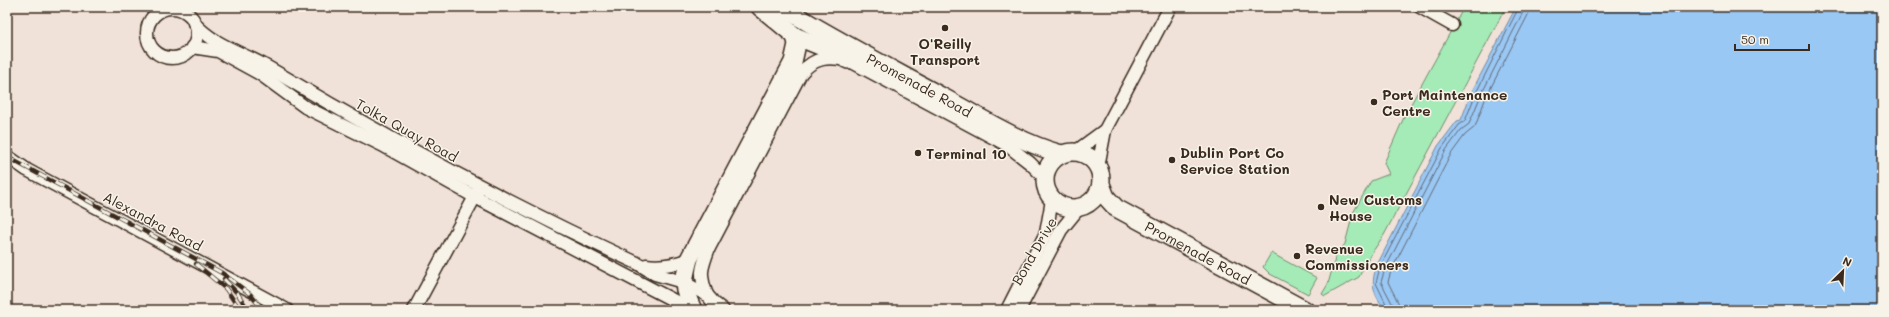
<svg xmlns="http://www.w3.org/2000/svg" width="1889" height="317" viewBox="0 0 1889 317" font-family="Mali,sans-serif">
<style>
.green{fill:#a5ebb7;stroke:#708a6a}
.water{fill:#9ac8f5;stroke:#74899f}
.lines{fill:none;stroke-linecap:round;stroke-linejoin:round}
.shore{stroke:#616974;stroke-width:1}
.street-casing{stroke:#3b2a1e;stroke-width:15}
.secondary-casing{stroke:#3b2a1e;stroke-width:20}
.street{stroke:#f7f3e8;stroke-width:12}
.secondary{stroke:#f7f3e8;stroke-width:17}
.rail-casing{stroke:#3b2a1e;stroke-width:4.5}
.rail{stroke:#f7f3e8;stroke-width:3;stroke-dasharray:9;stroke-linecap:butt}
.poi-dot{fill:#3b2a1e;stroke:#f7f3e8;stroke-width:1.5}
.labels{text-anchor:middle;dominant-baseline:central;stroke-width:3;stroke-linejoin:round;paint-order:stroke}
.poi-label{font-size:14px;font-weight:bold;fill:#3b2a1e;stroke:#f7f3e8;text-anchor:start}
.street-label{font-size:14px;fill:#3b2a1e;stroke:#f7f3e8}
</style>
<rect width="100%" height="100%" fill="#f1e2d9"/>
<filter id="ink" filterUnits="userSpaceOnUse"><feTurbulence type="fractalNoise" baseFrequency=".025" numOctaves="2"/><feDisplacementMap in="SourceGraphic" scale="8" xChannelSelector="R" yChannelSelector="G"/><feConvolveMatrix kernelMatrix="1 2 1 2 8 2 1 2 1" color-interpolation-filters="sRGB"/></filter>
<g filter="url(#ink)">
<g class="green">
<polygon points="1464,7 1506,7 1384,235 1367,260 1359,277 1325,296 1322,294 1328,284 1336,255 1345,244 1353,213 1371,181 1389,174 1384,163 1405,115"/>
<polygon points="1271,253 1317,278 1308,294 1270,274 1263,267"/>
</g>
<path class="water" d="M1516 7H1882V310H1386C1373 295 1370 284 1377 265L1438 146 1457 121 1461 120 1472 91Z"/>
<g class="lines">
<g class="shore">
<polyline points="1389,310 1376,283 1380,267 1442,148 1459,125 1465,121 1476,93 1519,7"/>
<polyline points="1394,310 1393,305 1381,282 1385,269 1446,150 1461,130 1469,124 1481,95 1523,12 1524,7"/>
<polyline points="1400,310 1398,302 1388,282 1391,271 1451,154 1465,135 1475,127 1486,97 1528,15 1530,7"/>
</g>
<g class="street-casing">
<g id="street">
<polyline points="1420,7 1452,25"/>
<circle cx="172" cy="33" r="25"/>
<path d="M194 23C216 47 242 52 269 68 388 139 511 205 637 263L655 274 683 282 707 295 714 303 723 310"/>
<polyline points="192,47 218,51 260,74 305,107 382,145 475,197 692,310"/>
<polyline points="1105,130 1170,7"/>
<polyline points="1075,152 1105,130 1098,167"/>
<polyline points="7,156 27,170 287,310"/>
<path d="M646 265C662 267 674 265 689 259"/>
<path d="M707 295C699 274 701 269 709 248L801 73C815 56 829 57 848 60L1007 145 1030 163 1044 177"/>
<polyline points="414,310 478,191"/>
<polyline points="1007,310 1046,233 1052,200"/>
<polyline points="1019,310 1061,230 1079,208"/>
</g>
</g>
<g class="secondary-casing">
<g id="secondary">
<polyline points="760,7 795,36 827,49 848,60"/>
<path id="s1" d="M782 7C834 39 888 67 941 96 980 117 1018 142 1061 154"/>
<circle cx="1073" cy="180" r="28"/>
<path id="s2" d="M1101 184 1106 197 1116 208 1305 310"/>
<path d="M693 310C682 286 682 285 689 259L793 62 797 44 795 36"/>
</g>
</g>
<use href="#street" class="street"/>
<use href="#secondary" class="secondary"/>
<g class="rail-casing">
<g id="rail">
<polyline points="7,157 222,273 250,294 263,310"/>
<polyline points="196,264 226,289 240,310"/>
<polyline points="224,279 238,294 248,310"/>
</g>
</g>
<use href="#rail" class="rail"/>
</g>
</g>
<g class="poi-dot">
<circle cx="945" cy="28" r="4"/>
<circle cx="1374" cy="102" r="4"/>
<circle cx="918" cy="153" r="4"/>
<circle cx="1172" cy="160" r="4"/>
<circle cx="1321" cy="207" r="4"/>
<circle cx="1297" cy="256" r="4"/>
</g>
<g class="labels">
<g class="poi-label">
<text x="945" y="43" text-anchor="middle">O'Reilly<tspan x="945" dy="16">Transport</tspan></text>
<text x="1382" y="94">Port Maintenance<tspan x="1382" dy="16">Centre</tspan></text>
<text x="1180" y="152">Dublin Port Co<tspan x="1180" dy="16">Service Station</tspan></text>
<text x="926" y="153">Terminal 10</text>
<text x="1329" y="199">New Customs<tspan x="1329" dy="16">House</tspan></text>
<text x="1305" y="248">Revenue<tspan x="1305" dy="16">Commissioners</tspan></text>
</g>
<g class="street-label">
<text stroke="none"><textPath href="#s1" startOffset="158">Promenade Road</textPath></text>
<text transform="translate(407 130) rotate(29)">Tolka Quay Road</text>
<text transform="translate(153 221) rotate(28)">Alexandra Road</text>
<text transform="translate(1034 251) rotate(-60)">Bond Drive</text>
<text stroke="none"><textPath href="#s2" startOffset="122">Promenade Road</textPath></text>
</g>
</g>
<rect width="1889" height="317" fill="none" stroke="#f7f3e8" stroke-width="24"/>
<rect x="12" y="12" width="1865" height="293" fill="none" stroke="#3b2a1e" stroke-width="1.5" filter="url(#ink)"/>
<g transform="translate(1843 271) rotate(24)" stroke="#f7f3e8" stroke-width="3" paint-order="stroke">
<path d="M0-3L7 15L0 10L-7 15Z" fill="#3b2a1e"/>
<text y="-6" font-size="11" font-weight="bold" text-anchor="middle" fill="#3b2a1e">N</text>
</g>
<path d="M1735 44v6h74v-6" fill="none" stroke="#3b2a1e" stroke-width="2"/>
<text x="1741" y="44" font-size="12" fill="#3b2a1e" stroke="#f7f3e8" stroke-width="3" paint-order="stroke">50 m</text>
</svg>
